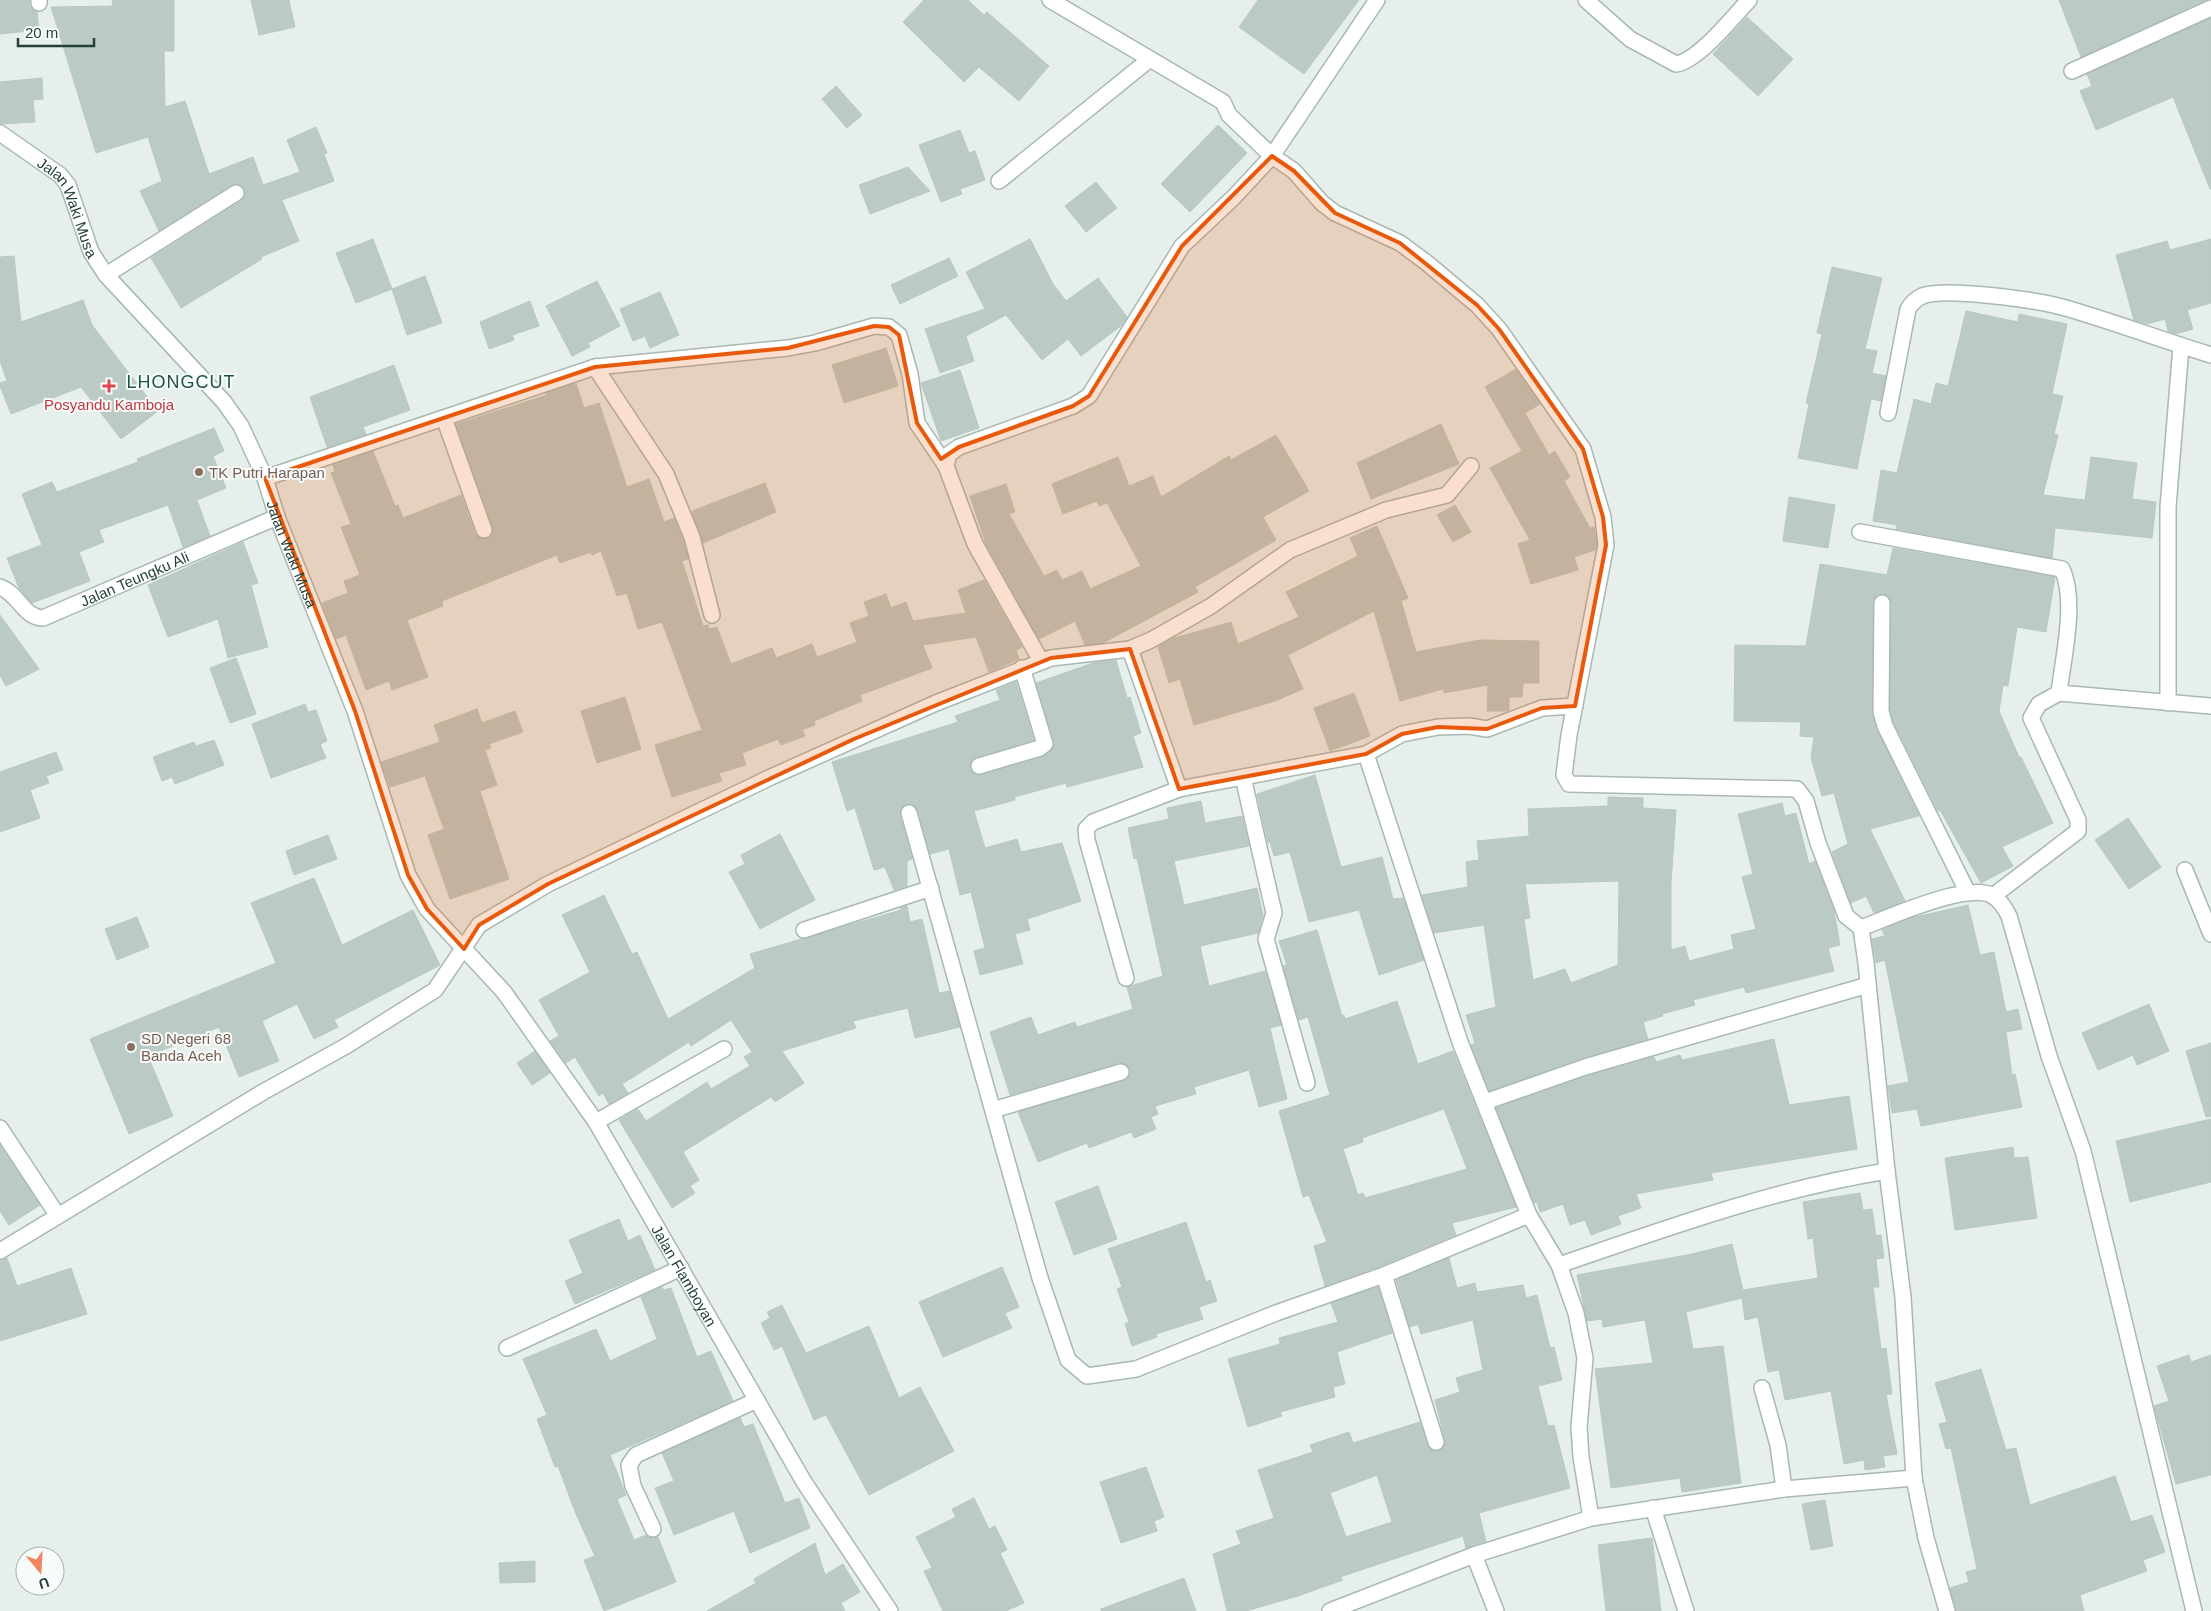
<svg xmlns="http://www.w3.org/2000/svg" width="2211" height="1611" viewBox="0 0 2211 1611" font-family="Helvetica,sans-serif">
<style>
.building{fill:#bbcac4;stroke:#b8c9c2;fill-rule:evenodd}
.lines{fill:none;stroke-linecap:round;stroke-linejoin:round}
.minor-casing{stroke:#a8b8b2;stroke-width:18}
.minor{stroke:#fff;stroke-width:15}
.marked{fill:#e8590c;fill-opacity:0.2;stroke:#e8590c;stroke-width:4;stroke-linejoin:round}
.health-dot{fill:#e0444e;stroke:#f7fbf9;stroke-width:2}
.education-dot{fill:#8d6e63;stroke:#f7fbf9;stroke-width:2}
.labels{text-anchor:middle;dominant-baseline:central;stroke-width:4;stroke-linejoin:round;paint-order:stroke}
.street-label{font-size:15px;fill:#24423a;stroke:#f7fbf9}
.health-label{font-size:15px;fill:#be3a42;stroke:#f7fbf9}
.education-label{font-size:15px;fill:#785e54;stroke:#f7fbf9;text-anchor:start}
.quarter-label{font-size:18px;letter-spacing:1px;fill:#1f5548;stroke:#f7fbf9}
</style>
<rect width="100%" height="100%" fill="#e6efeb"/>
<g class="building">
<polygon points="0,0 29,0 30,7 37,12 39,30 0,34"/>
<polygon points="112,0 174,0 174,51 164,51 165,107 185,101 209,174 253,157 263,185 300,172 287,140 316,127 327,153 324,154 334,181 282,200 299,241 261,257 262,259 181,308 151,258 241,201 245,192 240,185 231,185 159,231 140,191 162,181 148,137 96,153 51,7 113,6"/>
<polygon points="251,0 289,0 295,27 259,35"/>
<polygon points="924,0 968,0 984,15 987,12 1049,66 1019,101 979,67 964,82 903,22"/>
<polygon points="1258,0 1359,0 1304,74 1239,27"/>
<polygon points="2059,0 2206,0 2081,57"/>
<polygon points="1747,17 1793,59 1758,96 1713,54"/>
<polygon points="2211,18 2211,189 2210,189 2173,97 2096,130 2080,91 2092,86 2087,74"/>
<polygon points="42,78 43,99 33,100 35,122 0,124 0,82"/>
<polygon points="836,86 862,115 847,128 822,99"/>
<polygon points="1218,125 1247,153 1190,212 1161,184"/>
<polygon points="960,130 969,153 975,151 985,180 960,189 962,194 941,202 919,145"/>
<polygon points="908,167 930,191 870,214 859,185"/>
<polygon points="1096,182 1117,208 1086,232 1065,206"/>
<polygon points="373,239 392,289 356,303 336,253"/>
<polygon points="1030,239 1053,284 1066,301 1098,278 1127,317 1122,325 1081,356 1068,339 1042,360 1006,315 966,336 974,361 940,373 925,329 985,309 966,272"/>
<polygon points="2211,239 2211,303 2187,310 2193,329 2176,334 2168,331 2165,319 2147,324 2134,320 2116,255 2167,241 2170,250"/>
<polygon points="14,256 21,322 83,300 92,325 158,411 121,439 81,387 11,414 0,386 0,383 7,381 0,361 0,257"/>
<polygon points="949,258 958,276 900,304 891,285"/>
<polygon points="1832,267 1882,278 1865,349 1877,351 1872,373 1886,376 1881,401 1871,399 1857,469 1798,458 1809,404 1806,403 1822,334 1817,333"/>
<polygon points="425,276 442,323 407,335 392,289"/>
<polygon points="597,281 620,326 588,343 590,347 572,356 546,306"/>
<polygon points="660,292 679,335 650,348 645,336 633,341 620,309"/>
<polygon points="530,301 539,326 512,335 514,340 489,349 480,322"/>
<polygon points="1966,311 2018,322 2019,314 2067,324 2052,394 2063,396 2054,434 2058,435 2043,495 2085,500 2091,457 2137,463 2132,499 2156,502 2152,538 2055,528 2052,558 1896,529 1897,525 1873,521 1881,470 1897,473 1914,399 1931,404 1936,383 1948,386"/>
<polygon points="886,348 898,386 844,403 832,365"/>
<polygon points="394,365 410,410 363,427 366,434 327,447 310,397"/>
<polygon points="1516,369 1540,404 1525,413 1549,455 1555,451 1570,477 1564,481 1590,528 1594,527 1597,545 1595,550 1574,557 1578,570 1531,584 1518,544 1530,540 1490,468 1522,451 1485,387"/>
<polygon points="960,370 979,428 941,441 921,383"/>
<polygon points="576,383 584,408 599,403 627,487 649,479 664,522 674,518 683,540 688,559 682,561 703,626 708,625 709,629 717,627 731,664 772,648 776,658 812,644 817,657 857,642 850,623 869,616 864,602 886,594 891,608 906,602 913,621 966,613 958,590 984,580 1022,647 1016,650 1019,659 989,672 976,637 923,645 932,668 860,695 862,701 814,721 815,725 802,730 805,736 781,745 778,739 742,753 746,765 719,773 722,781 672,797 655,745 702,730 662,622 638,629 627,593 617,596 601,551 592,555 591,552 560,563 557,555 442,601 443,606 407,620 428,677 392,690 389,681 366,690 346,635 336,639 322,603 348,593 344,581 360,575 341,527 351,524 331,473 335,472 333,465 373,451 395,506 398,505 403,518 461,495 475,534 478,537 487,539 491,536 493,527 456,424 547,395 546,393"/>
<polygon points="1441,424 1459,464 1371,499 1357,463"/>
<polygon points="214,428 224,451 213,456 226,488 197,500 210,536 183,547 168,505 99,530 104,542 79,552 90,581 32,603 19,588 7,558 42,545 22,494 52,482 57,492 138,462 137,459"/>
<polygon points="1276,435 1309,491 1263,517 1276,540 1195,587 1198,592 1103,643 1085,645 1075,621 1039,639 986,544 970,496 1006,484 1015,512 1009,514 1044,576 1057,570 1062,580 1082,571 1090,589 1141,566 1107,503 1099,506 1097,501 1063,514 1052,484 1118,457 1129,486 1153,476 1161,497 1229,456 1231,460"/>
<polygon points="765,483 776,512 703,543 692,511"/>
<polygon points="1789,497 1835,505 1828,548 1783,541"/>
<polygon points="1455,505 1471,532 1453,542 1437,515"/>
<polygon points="1377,526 1408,598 1401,601 1416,652 1480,640 1539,641 1539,683 1523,683 1522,697 1509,697 1509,710 1507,711 1487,711 1488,685 1444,693 1443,689 1400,701 1374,611 1288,655 1303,689 1275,701 1194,725 1180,679 1169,683 1158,647 1171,639 1231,622 1238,644 1299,617 1286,592 1358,556 1350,538"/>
<polygon points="243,542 258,583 251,585 268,647 228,658 218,619 168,637 148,585"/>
<polygon points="1893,548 2055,577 2046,632 2017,627 2008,686 2003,685 1999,711 2019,757 2021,757 2053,823 2002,847 2013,866 1981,883 1940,810 1938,811 1894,723 1890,710 1891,603 1887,595 1878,595 1873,603 1872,713 1877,730 1919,816 1870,829 1905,901 1874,913 1866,896 1851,903 1832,852 1848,844 1834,793 1822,796 1811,758 1814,737 1800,736 1801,722 1734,721 1735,645 1806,646 1820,564 1887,575"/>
<polygon points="0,615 39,669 6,686 0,675"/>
<polygon points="236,658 256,714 230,723 210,668"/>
<polygon points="1116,660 1127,698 1130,697 1141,733 1133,736 1143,767 1067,787 1066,783 1014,797 1015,800 974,811 985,848 1017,839 1021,852 1062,843 1081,901 1027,919 1030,930 1015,934 1023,964 980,975 974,951 985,948 971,892 960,895 949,849 930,854 918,810 912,804 903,806 900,816 912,859 907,861 907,886 894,890 885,867 874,870 855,808 847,811 832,762 958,722 955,716 1000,700 996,690 1016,682 1034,740 976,757 970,763 970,769 976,775 982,775 1043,757 1051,751 1054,742 1036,683 1093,663"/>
<polygon points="1354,693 1370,736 1330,751 1314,708"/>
<polygon points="625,697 641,749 597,763 581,711"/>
<polygon points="305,704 308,712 316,710 327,741 320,744 326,758 271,778 252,724"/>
<polygon points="477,709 482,723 515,711 523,732 489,744 491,748 485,750 497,785 480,791 509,879 450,899 428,835 444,829 425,776 390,787 381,762 440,742 434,725"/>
<polygon points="214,740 224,765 175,784 172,777 162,781 153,757 194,742 196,746"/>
<polygon points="56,752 63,770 46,776 49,783 30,790 40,818 0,832 0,772"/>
<polygon points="1315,775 1341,867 1382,857 1393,899 1403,898 1424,960 1379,975 1359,910 1309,922 1290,852 1274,856 1270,842 1268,843 1257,794"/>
<path d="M1608 797 1643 798V808L1676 810 1671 884V950L1685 946 1689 961 1734 949 1731 935 1756 929 1742 877 1753 874 1738 814 1782 803 1785 816 1796 813 1809 864 1815 861 1834 911 1840 945 1828 948 1834 971 1746 993 1744 987 1693 1000 1695 1005 1662 1014 1663 1016 1643 1022 1648 1039 1582 1058 1489 1091 1471 1045 1475 1043 1466 1015 1496 1007 1484 925 1434 933 1422 895 1468 887 1466 862 1479 860 1477 841 1529 836 1528 809 1608 806ZM1619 881 1618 965 1571 983 1565 969 1533 980 1524 919 1530 918 1525 884Z"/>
<polygon points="1201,801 1205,823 1242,816 1249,846 1174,861 1184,905 1257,888 1263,915 1258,933 1200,946 1209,986 1265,971 1281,1025 1270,1028 1287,1099 1259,1107 1249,1070 1194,1087 1196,1094 1155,1106 1158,1114 1151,1117 1156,1129 1134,1138 1131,1132 1089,1148 1087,1143 1038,1162 1018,1112 1124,1081 1130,1075 1130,1069 1124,1063 1118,1063 1010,1095 990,1032 1031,1017 1038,1035 1075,1022 1077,1027 1133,1009 1127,987 1163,976 1137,858 1134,859 1128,828 1169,819 1167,808"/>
<polygon points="2128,818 2161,867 2129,889 2095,840"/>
<polygon points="780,834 815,900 760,929 729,872 745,864 741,855"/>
<polygon points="328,835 337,859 294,875 286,851"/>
<polygon points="314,878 342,945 413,910 440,965 334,1020 338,1027 314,1039 297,1004 262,1021 279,1061 239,1077 219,1027 148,1056 173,1116 129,1134 90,1039 276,963 251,903"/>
<polygon points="604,895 632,954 637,952 668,1019 755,968 750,954 901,910 900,908 907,906 910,922 922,919 939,993 949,991 960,1027 915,1038 908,1008 853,1021 856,1028 782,1051 804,1083 775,1102 771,1097 683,1152 699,1180 690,1186 695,1193 672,1208 619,1120 638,1109 646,1121 707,1082 711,1089 750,1066 744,1057 752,1052 731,1020 691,1046 689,1042 622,1084 628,1093 609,1104 603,1093 599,1096 575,1057 566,1063 550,1041 559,1036 539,1000 590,972 562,915"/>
<polygon points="1968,905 1980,955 1994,952 2006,1012 2018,1009 2022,1029 2006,1032 2012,1075 2015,1074 2022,1107 1921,1126 1917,1109 1892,1113 1888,1086 1909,1082 1885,960 1876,963 1872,939 1885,936 1882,930 1911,918"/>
<polygon points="137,917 149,947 117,960 105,929"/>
<path d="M1317 930 1342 1016 1344 1015 1345 1019 1397 1001 1418 1064 1453 1051 1516 1207 1452 1223 1456 1235 1381 1266 1325 1286 1314 1246 1327 1242 1309 1195 1303 1197 1279 1111 1330 1095 1308 1017 1299 1020 1283 966 1287 965 1279 941ZM1444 1109 1467 1169 1365 1198 1363 1193 1358 1195 1343 1149 1363 1142 1362 1138Z"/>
<polygon points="2149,1004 2169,1051 2137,1065 2133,1055 2098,1070 2082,1033"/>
<polygon points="1774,1039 1789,1105 1849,1096 1857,1149 1711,1173 1713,1180 1636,1194 1641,1208 1618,1216 1621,1224 1591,1235 1585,1220 1570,1225 1563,1204 1540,1212 1537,1202 1534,1203 1496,1108 1588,1076 1654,1057 1656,1062 1680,1055 1682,1060"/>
<polygon points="2211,1043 2211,1116 2206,1117 2186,1051"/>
<polygon points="535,1051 550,1073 532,1085 517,1063"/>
<polygon points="2211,1119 2211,1182 2130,1202 2116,1141"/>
<polygon points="0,1145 40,1205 9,1225 0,1211"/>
<polygon points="2013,1147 2014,1158 2028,1157 2037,1218 1955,1230 1945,1158"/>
<polygon points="1098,1186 1117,1239 1074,1255 1055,1202"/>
<polygon points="1860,1193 1863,1210 1872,1209 1876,1236 1881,1235 1884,1258 1876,1259 1879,1287 1873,1287 1881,1349 1886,1348 1892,1394 1886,1395 1897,1454 1883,1456 1885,1467 1865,1470 1864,1460 1844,1464 1831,1391 1785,1400 1779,1370 1768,1372 1758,1317 1745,1320 1742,1298 1686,1312 1693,1349 1723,1346 1741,1483 1682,1492 1680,1478 1611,1488 1595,1369 1653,1363 1645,1320 1603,1327 1602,1319 1587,1321 1577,1275 1692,1254 1732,1244 1743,1290 1818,1278 1813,1238 1808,1239 1803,1202"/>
<polygon points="619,1219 628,1241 640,1235 655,1270 575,1304 565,1281 583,1273 569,1240"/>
<polygon points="1186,1222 1206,1282 1210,1280 1217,1301 1199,1307 1203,1319 1156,1334 1157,1337 1132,1346 1125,1324 1129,1322 1117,1289 1122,1287 1108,1249"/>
<polygon points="7,1258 17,1286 71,1268 87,1314 0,1341 0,1260"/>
<path d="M1449 1258 1457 1288 1475 1283 1477 1292 1523 1285 1526 1298 1537 1295 1550 1348 1554 1347 1562 1380 1538 1386 1548 1426 1554 1425 1570 1488 1479 1513 1486 1541 1466 1548 1463 1536 1340 1577 1343 1580 1298 1596 1246 1611H1227L1213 1554 1241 1544 1236 1531 1274 1518 1258 1470 1313 1452 1310 1445 1349 1432 1353 1443 1420 1422 1429 1449 1438 1451 1443 1448 1445 1440 1435 1400 1460 1392 1456 1378 1483 1370 1473 1320 1421 1334 1418 1324 1410 1327 1396 1280ZM1377 1475 1392 1522 1346 1537 1330 1493Z"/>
<polygon points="1002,1267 1019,1307 1005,1313 1012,1328 943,1357 919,1302"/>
<polygon points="662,1287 664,1290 671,1288 697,1357 711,1351 733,1401 610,1455 626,1495 617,1499 634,1540 646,1535 652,1538 658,1537 676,1582 604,1611 584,1560 595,1556 576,1514 558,1466 555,1467 537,1419 547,1415 523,1359 596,1329 610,1361 657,1339 641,1297"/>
<polygon points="1378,1287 1392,1333 1337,1352 1345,1384 1333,1387 1335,1397 1280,1412 1282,1416 1248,1427 1228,1359 1280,1344 1279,1338 1338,1322 1331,1303"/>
<polygon points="782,1305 806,1353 869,1326 899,1398 920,1387 954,1451 869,1495 826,1415 814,1420 782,1346 774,1350 761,1323 770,1318 767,1312"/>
<polygon points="2189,1355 2191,1362 2211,1355 2211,1475 2176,1484 2154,1406 2169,1401 2157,1366"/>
<polygon points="1981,1369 2006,1450 2016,1448 2030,1505 2115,1476 2131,1522 2152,1515 2165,1552 2143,1560 2147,1571 2080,1595 2084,1611 1956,1611 1950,1588 1969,1582 1966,1572 1977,1569 1951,1448 1946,1449 1939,1424 1947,1422 1935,1383"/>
<polygon points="740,1418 744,1427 753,1424 785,1503 799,1498 810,1528 750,1553 734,1511 674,1535 655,1488 674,1481 662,1453"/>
<polygon points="1146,1467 1164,1517 1154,1521 1157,1531 1121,1543 1100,1482"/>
<polygon points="974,1498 989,1529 995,1526 1007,1550 1000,1553 1024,1603 1006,1611 943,1611 924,1571 932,1568 916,1537 956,1517 952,1509"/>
<polygon points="1825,1500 1833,1546 1811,1550 1802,1504"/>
<polygon points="1652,1538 1661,1611 1606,1611 1598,1545"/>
<polygon points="815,1543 825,1575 843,1564 860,1592 841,1603 845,1611 707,1611 756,1583 754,1579"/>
<polygon points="535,1561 535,1582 500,1583 499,1563"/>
<polygon points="1184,1578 1196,1611 1101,1611 1101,1609"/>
</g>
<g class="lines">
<g class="minor-casing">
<g id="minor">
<polyline points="39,0 39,3"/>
<polyline points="1050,0 1223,102 1229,115 1272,156 1294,171 1322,203 1335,213 1400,243 1427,263 1477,305 1499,329 1583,449 1603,517 1606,545 1569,735 1564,775 1569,784 1797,789 1806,801 1818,843 1846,916 1861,928"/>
<path d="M1586 0 1630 39 1676 64C1698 61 1733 17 1749 0"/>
<polyline points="2072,71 2211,8"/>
<path id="s1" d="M0 133 60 175 68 185 91 252 106 275 224 402 241 426 265 478 277 517 355 711 408 875 427 909 504 992 596 1122 804 1482 890 1611"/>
<polyline points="999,181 1150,59"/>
<polyline points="106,275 236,193"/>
<polyline points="595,367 788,348 815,343 874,326 889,327 899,335 910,374 917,423 946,466 975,544 1041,661"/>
<path d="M1888 413 1908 309C1911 304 1916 299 1922 296 1945 287 2035 300 2062 307 2112 321 2161 340 2211 355"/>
<polyline points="444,418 484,530"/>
<polyline points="946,466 949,454 959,447 1073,406 1089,396 1182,246 1234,197 1272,156 1377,0"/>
<polyline points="265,478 595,367 666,474 692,537 712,615"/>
<path d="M1860 532 2062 569C2077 601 2063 658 2059 693L2211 706"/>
<path id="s2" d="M0 587C18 593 24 618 43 618L277 517"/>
<polyline points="1882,603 1881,711 1885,726 1968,893"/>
<polyline points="1130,649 1179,789 1366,754 1402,734 1438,727 1469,726 1487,729 1542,708 1575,706"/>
<polyline points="2168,703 2168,507 2181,346"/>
<polyline points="1366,754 1460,1042 1529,1215 1559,1265 1576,1313 1585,1358 1579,1427 1581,1457 1591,1518"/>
<polyline points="979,766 1040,748 1045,744 1022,668"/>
<polyline points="1243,777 1274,913 1266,939 1307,1083"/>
<polyline points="909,813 1040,1278 1068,1360 1087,1376 1136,1369 1276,1313 1384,1275 1529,1215"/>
<polyline points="2185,870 2211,934"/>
<polyline points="1993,896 2078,831 2078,820 2031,718 2039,704 2059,693"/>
<polyline points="804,930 931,888"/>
<polyline points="1126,978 1087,840 1086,829 1093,822 1179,789"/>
<polyline points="1485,1102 1585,1067 1868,985"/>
<polyline points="993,1110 1121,1072"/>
<polyline points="596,1122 724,1049"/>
<polyline points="0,1128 58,1216"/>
<polyline points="0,1251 263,1092 346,1046 435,990 479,925 548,884 771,777 936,703 1051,658 1130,649 1151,640 1211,606 1290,550 1386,510 1447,495 1471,466"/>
<path d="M1559 1265C1667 1228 1774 1189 1887 1171"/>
<polyline points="1384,1275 1436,1442"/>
<polyline points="507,1348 681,1268"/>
<polyline points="1762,1388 1778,1445 1784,1489"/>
<polyline points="1653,1508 1686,1611"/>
<polyline points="653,1529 633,1486 629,1465 636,1455 757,1400"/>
<polyline points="1474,1555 1496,1611"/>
<polyline points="1330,1611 1474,1555 1591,1518 1784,1489 1914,1478"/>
<path d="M1947 1611 1926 1538 1914 1478 1903 1297 1887 1171 1866 963 1861 928C1888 918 1968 881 1993 896 2001 901 2005 908 2009 916L2049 1056 2083 1151 2194 1611"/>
</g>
</g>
<use href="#minor" class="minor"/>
</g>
<path class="marked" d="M1272 156 1294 171 1335 213 1400 243 1477 305 1499 329 1583 449 1603 517 1606 545 1575 706 1542 708 1487 729 1438 727 1402 734 1366 754 1179 789 1130 649 1051 658 854 739 548 884 479 925 464 949 427 909 408 875 355 711 265 478 595 367 788 348 874 326 889 327 899 335 917 423 941 459 959 447 1073 406 1089 396 1182 246Z"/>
<path class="health-dot" d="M106.5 378.5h5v5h5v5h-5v5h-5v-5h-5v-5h5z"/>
<g class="education-dot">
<circle cx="199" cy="472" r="5"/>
<circle cx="131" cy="1047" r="5"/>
</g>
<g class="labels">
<g class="street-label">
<text stroke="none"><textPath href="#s1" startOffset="105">Jalan Waki Musa</textPath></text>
<text stroke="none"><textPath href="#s1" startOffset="525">Jalan Waki Musa</textPath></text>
<text stroke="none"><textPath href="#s2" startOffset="154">Jalan Teungku Ali</textPath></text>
<text stroke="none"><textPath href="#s1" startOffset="1355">Jalan Flamboyan</textPath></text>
</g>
<g class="health-label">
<text x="109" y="404">Posyandu Kamboja</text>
</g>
<g class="education-label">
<text x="209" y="472">TK Putri Harapan</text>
<text x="141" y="1038">SD Negeri 68<tspan x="141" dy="17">Banda Aceh</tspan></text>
</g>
<g class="quarter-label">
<text x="181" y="382">LHONGCUT</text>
</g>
</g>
<g transform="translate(40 1571) rotate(162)"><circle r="24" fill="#f7fbf9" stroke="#a3b1ad"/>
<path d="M0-4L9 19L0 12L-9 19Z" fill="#f4845f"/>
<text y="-8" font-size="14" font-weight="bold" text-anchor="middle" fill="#24423a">U</text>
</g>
<path d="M18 38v8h76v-8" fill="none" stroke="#24423a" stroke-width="2.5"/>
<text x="25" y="38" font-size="15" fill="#24423a" stroke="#f7fbf9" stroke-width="4" paint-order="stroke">20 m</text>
</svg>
